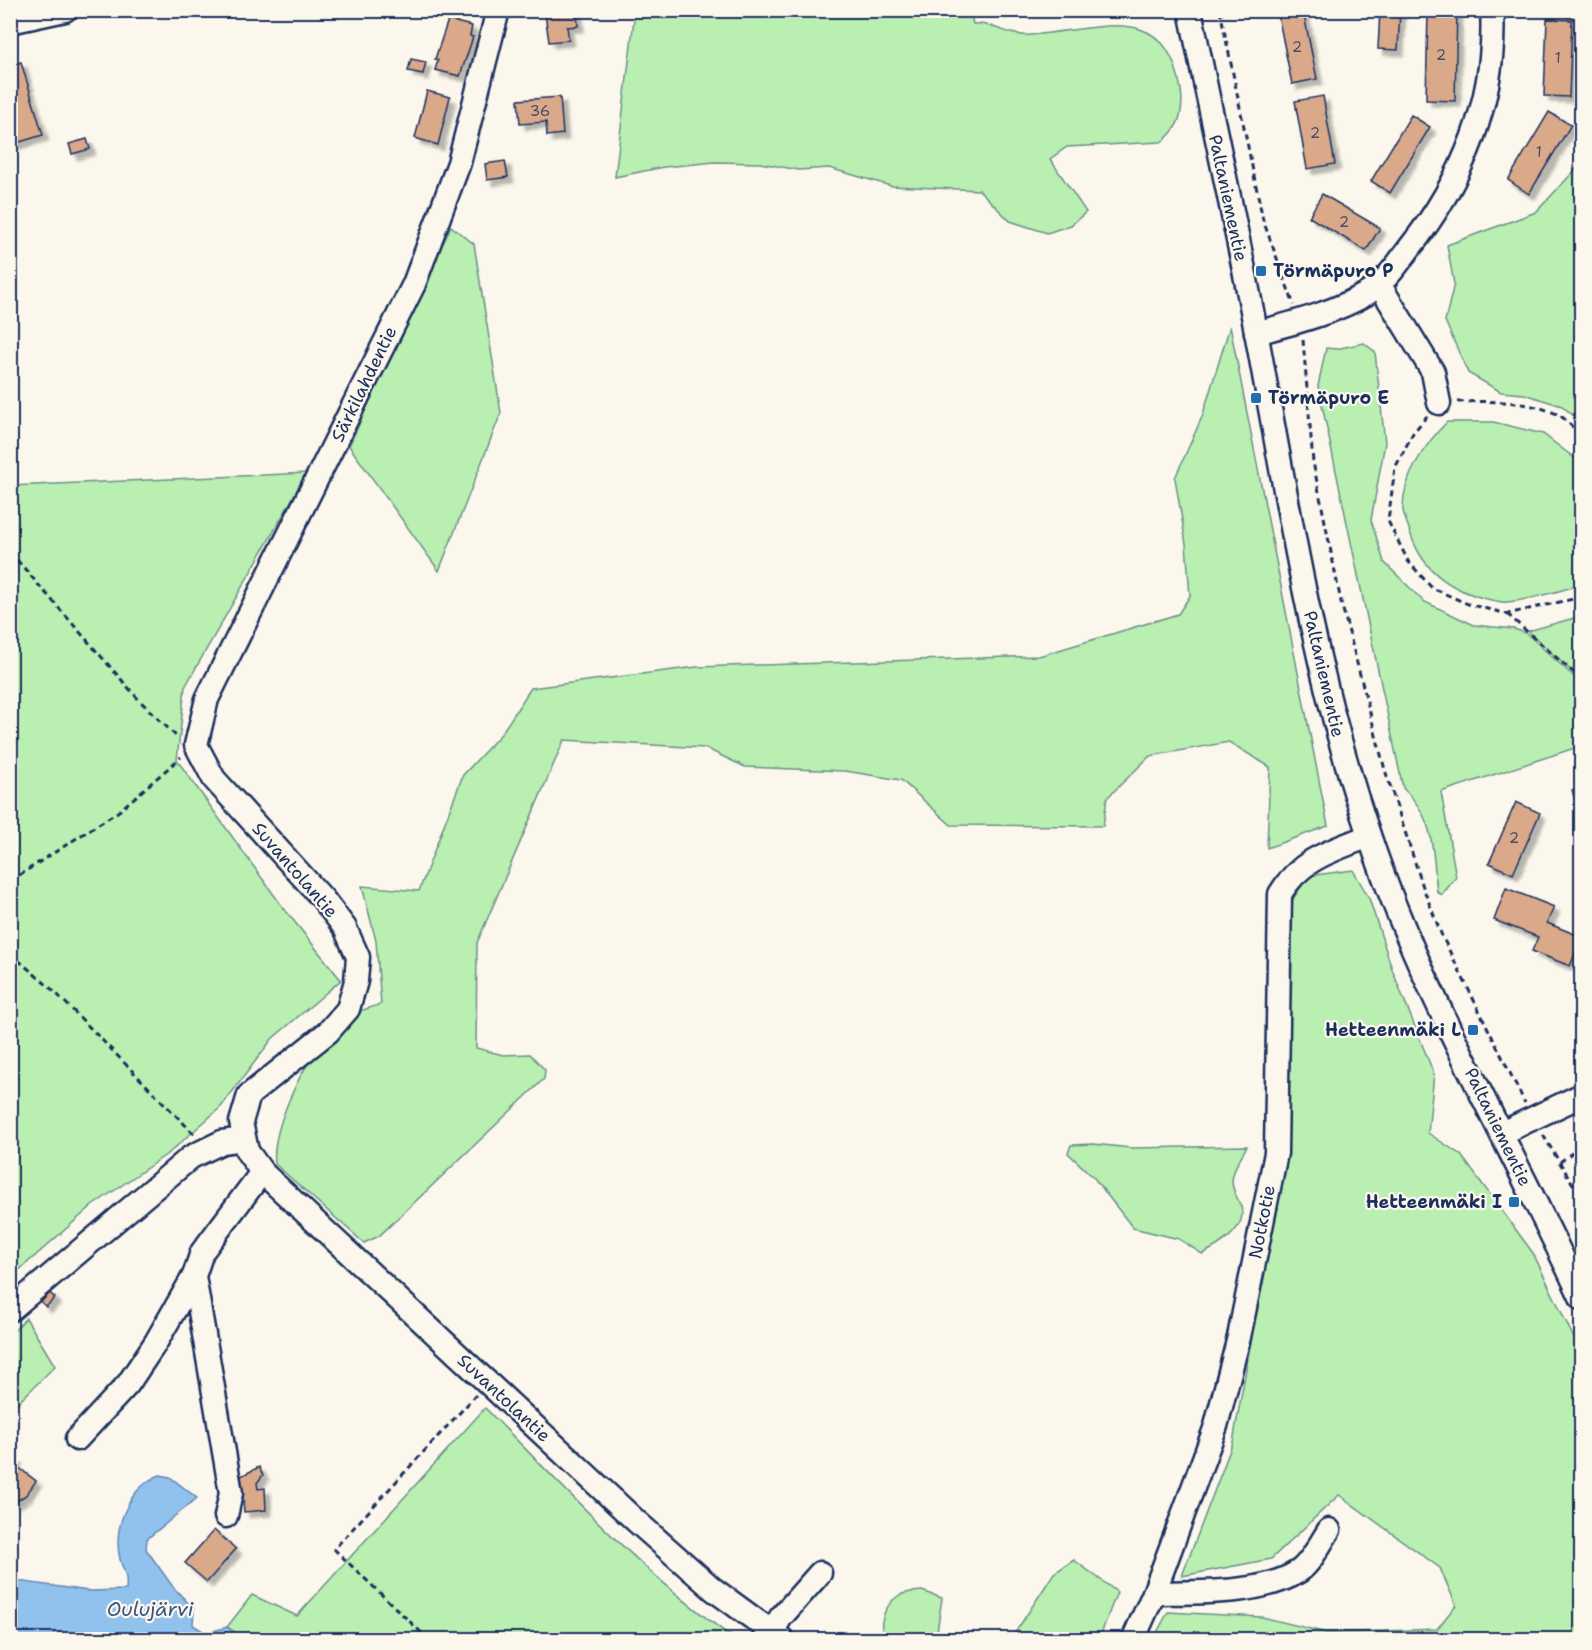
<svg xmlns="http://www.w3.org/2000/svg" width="1592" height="1650" viewBox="0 0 1592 1650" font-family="'Shantell Sans',sans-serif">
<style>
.green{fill:#b9efb1;stroke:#6a8f88;stroke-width:1.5}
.water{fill:#91c1ed;stroke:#6287b4;stroke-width:1.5}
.building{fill:#d9a98a;stroke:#1b2f5e;stroke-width:1.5;filter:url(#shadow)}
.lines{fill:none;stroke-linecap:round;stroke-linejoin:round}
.minor-casing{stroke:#1b2f5e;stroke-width:27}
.path{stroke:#1b2f5e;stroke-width:3;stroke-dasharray:6 4.5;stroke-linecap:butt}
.minor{stroke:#fbf7ec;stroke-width:22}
.poi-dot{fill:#1f6fb2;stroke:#fbf7ec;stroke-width:2}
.labels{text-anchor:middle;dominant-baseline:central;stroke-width:4.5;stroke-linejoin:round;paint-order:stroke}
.number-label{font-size:15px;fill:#4a4e69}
.street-label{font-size:18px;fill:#1b2f5e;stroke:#fbf7ec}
.poi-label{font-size:18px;font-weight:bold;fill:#1b2f5e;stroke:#fbf7ec;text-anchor:start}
.water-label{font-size:20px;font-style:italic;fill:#385482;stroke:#fbf7ec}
</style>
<defs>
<filter id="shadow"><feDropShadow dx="5.5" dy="5.5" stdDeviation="1.5" flood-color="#0004"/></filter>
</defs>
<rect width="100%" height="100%" fill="#fbf7ec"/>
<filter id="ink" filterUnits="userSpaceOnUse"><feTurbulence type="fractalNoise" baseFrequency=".0167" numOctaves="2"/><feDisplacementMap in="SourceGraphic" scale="12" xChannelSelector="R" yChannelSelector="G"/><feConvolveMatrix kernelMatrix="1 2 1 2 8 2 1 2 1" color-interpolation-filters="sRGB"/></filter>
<g filter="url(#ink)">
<g class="green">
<path d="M635 11H970L973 24C992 22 1008 37 1031 35 1104 29 1166 0 1181 90 1184 111 1179 130 1161 142L1067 147 1050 159 1086 212 1071 225 1047 233 1010 221 979 190 891 186 829 168 799 170 760 163 715 162 664 167 615 177Z"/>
<polygon points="1577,168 1582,169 1581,422 1562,406 1524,394 1501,392 1468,373 1445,321 1454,284 1447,245 1536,212"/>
<polygon points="451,226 474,244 501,413 439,571 349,446"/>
<path d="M1230 326 1328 826 1267 848 1270 767 1229 742 1150 756 1107 798 1103 826 951 825 901 780 845 771 745 767 705 748 564 740 477 943 476 1048 503 1055 530 1054 545 1070 544 1079 379 1236 364 1243 275 1164C271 1133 299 1069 321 1048 334 1036 349 1028 357 1012L381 1004 376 941 362 886 419 891 463 775 501 734 531 688 697 667 1039 656 1178 614 1190 596 1186 544 1175 478 1202 417Z"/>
<path d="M1364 343 1375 352 1385 443 1371 520 1384 562 1423 601 1474 625 1514 629 1526 633 1581 683V746L1441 792 1456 877 1442 895 1437 892C1432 849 1436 820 1403 788L1318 386 1326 348 1336 349Z"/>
<path d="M1447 422H1493L1543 434 1581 463V584C1568 589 1514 604 1502 602 1458 595 1423 575 1410 532 1408 525 1404 517 1403 510 1402 477 1426 443 1447 422Z"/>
<polygon points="307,473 185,687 177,760 282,906 341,980 272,1039 221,1107 170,1152 92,1206 11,1277 11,486"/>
<polygon points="1581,616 1582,616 1581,680 1528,631"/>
<polygon points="1353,870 1369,898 1393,972 1434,1074 1428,1133 1461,1155 1533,1253 1581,1353 1581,1639 1153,1640 1168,1612 1262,1617 1327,1633 1437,1629 1456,1605 1440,1568 1339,1495 1271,1559 1182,1576 1233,1442 1286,1144 1289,905 1308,876"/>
<path d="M1093 1144 1131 1148 1247 1146C1241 1157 1233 1168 1232 1181 1232 1191 1238 1198 1241 1207 1248 1229 1217 1247 1202 1254L1179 1239 1133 1228 1094 1178 1068 1153 1071 1145Z"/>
<polygon points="26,1318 55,1366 11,1410 11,1334"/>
<path d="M485 1408C565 1488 642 1574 735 1639L246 1640 227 1627 252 1595 297 1616Z"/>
<polygon points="1074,1560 1117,1592 1099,1639 1011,1639 1054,1573"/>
<path d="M922 1591 942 1598 937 1632 949 1639H886C876 1625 885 1605 898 1596 904 1592 915 1592 922 1591Z"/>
</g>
<path class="water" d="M160 1475 170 1477 197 1498 147 1539 146 1549 173 1587 194 1609 193 1625 206 1633 227 1627 246 1639H11V1580L89 1591 126 1590C128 1570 121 1570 119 1554 114 1523 131 1486 160 1475Z"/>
<g class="building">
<polygon points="558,10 577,10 578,26 567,27 569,40 549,42 545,14"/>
<polygon points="1303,10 1317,79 1292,84 1278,15"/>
<polygon points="1380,10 1400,10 1398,50 1378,49"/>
<polygon points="1428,10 1457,10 1455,101 1426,100"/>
<rect x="1562" y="10" width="15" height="5"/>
<polygon points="1547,19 1572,20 1569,97 1544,96"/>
<polygon points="448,20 472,26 470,36 473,37 460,76 435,70 438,60 435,59"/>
<polygon points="411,59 426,62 423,74 408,71"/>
<polygon points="21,62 43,135 13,144 10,134 10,65"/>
<polygon points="427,91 450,97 438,145 415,138"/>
<polygon points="1323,96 1335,164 1307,169 1295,101"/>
<polygon points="560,97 563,134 547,136 546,122 520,124 518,100"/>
<polygon points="1549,112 1571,125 1529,194 1508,180"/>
<polygon points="1411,115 1430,127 1390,193 1371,181"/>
<polygon points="87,139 90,149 72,154 69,144"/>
<polygon points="505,161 508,177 487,180 485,164"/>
<polygon points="1322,194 1380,228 1366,251 1309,217"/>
<polygon points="1582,787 1582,806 1577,807 1572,790"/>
<polygon points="1516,802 1540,813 1513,874 1489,863"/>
<polygon points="1506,888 1554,907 1547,923 1582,937 1570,966 1532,951 1538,937 1494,920"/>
<polygon points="50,1293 55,1298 46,1307 41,1302"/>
<polygon points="14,1457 17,1459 13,1463 36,1481 26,1495 15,1502 10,1498 10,1460"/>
<polygon points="259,1467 263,1475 257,1483 258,1489 265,1488 266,1510 244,1512 241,1476"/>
<polygon points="214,1530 236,1549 207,1582 185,1563"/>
</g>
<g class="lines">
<g class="minor-casing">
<g id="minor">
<polyline points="498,10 459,163 414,284 207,699 196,745 214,779 323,899 345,928 358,957 356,981 348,1009 328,1032 249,1095 241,1122 247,1151 262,1172 636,1521 713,1589 783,1640"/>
<path d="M1190 10C1212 119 1237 228 1257 337 1288 504 1314 674 1369 835 1423 997 1511 1144 1582 1299"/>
<polyline points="10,22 65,10"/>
<polyline points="1379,284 1433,372 1439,403"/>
<path d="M1256 333C1293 323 1334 313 1368 293 1384 283 1397 265 1408 250 1463 181 1497 99 1492 10"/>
<polyline points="1502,1133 1582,1095"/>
<polyline points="10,1310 191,1157 222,1142 244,1139"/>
<polyline points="77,1439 128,1384 156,1342 194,1276"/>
<polyline points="226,1516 231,1493 194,1276 202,1252 262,1172"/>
<path d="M1154 1593C1196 1592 1264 1595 1299 1571 1311 1563 1321 1542 1329 1530"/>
<polyline points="772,1632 781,1617 820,1573"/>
<path d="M1133 1640 1154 1593 1216 1426 1239 1337 1276 1153 1280 894C1301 858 1332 851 1369 836"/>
</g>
</g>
<g class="path">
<polyline points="1220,10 1263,220 1294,305"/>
<polyline points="1303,340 1313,462 1341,602 1385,770 1424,890 1442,936 1525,1103"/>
<path d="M1458 402C1490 401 1527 400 1557 414 1566 418 1574 430 1582 436"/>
<polyline points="1427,416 1413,433 1395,468 1388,521 1408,561 1432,588 1468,604 1507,614 1582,597"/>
<polyline points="10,552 140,701 178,738"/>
<polyline points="1507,614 1582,680"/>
<polyline points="10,881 119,811 181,757"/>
<polyline points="10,953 55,992 196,1136"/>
<polyline points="1543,1135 1582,1199"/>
<polyline points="1560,1162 1582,1145"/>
<polyline points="429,1640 334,1549 476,1395"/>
</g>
<use href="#minor" class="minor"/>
</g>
</g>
<g class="poi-dot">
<rect x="1255" y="265" width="12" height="12" rx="3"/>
<rect x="1250" y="392" width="12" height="12" rx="3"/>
<rect x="1467" y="1024" width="12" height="12" rx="3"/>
<rect x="1508" y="1196" width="12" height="12" rx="3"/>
</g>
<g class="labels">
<g class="number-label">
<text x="1297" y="47">2</text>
<text x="1441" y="55">2</text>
<text x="1558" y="58">1</text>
<text x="540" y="111">36</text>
<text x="1315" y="133">2</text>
<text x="1539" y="152">1</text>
<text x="1344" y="222">2</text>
<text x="1514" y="838">2</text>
</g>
<g class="street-label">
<text transform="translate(1228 198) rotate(78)">Paltaniementie</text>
<text transform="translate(364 384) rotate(-64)">Särkilahdentie</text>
<text transform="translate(1324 674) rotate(77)">Paltaniementie</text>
<text transform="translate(295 870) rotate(49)">Suvantolantie</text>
<text transform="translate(1498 1127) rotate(64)">Paltaniementie</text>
<text transform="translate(1262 1222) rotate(-79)">Notkotie</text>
<text transform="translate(504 1398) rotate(43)">Suvantolantie</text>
</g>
<g class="poi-label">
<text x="1273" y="271">Törmäpuro P</text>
<text x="1268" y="398">Törmäpuro E</text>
<text x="1461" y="1030" text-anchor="end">Hetteenmäki L</text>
<text x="1502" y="1202" text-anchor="end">Hetteenmäki I</text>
</g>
<g class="water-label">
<text x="150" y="1609">Oulujärvi</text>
</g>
</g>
<rect width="1592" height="1650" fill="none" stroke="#fbf7ec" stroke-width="36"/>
<rect x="18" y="18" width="1556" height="1614" fill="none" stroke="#1b2f5e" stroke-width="2" filter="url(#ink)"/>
</svg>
